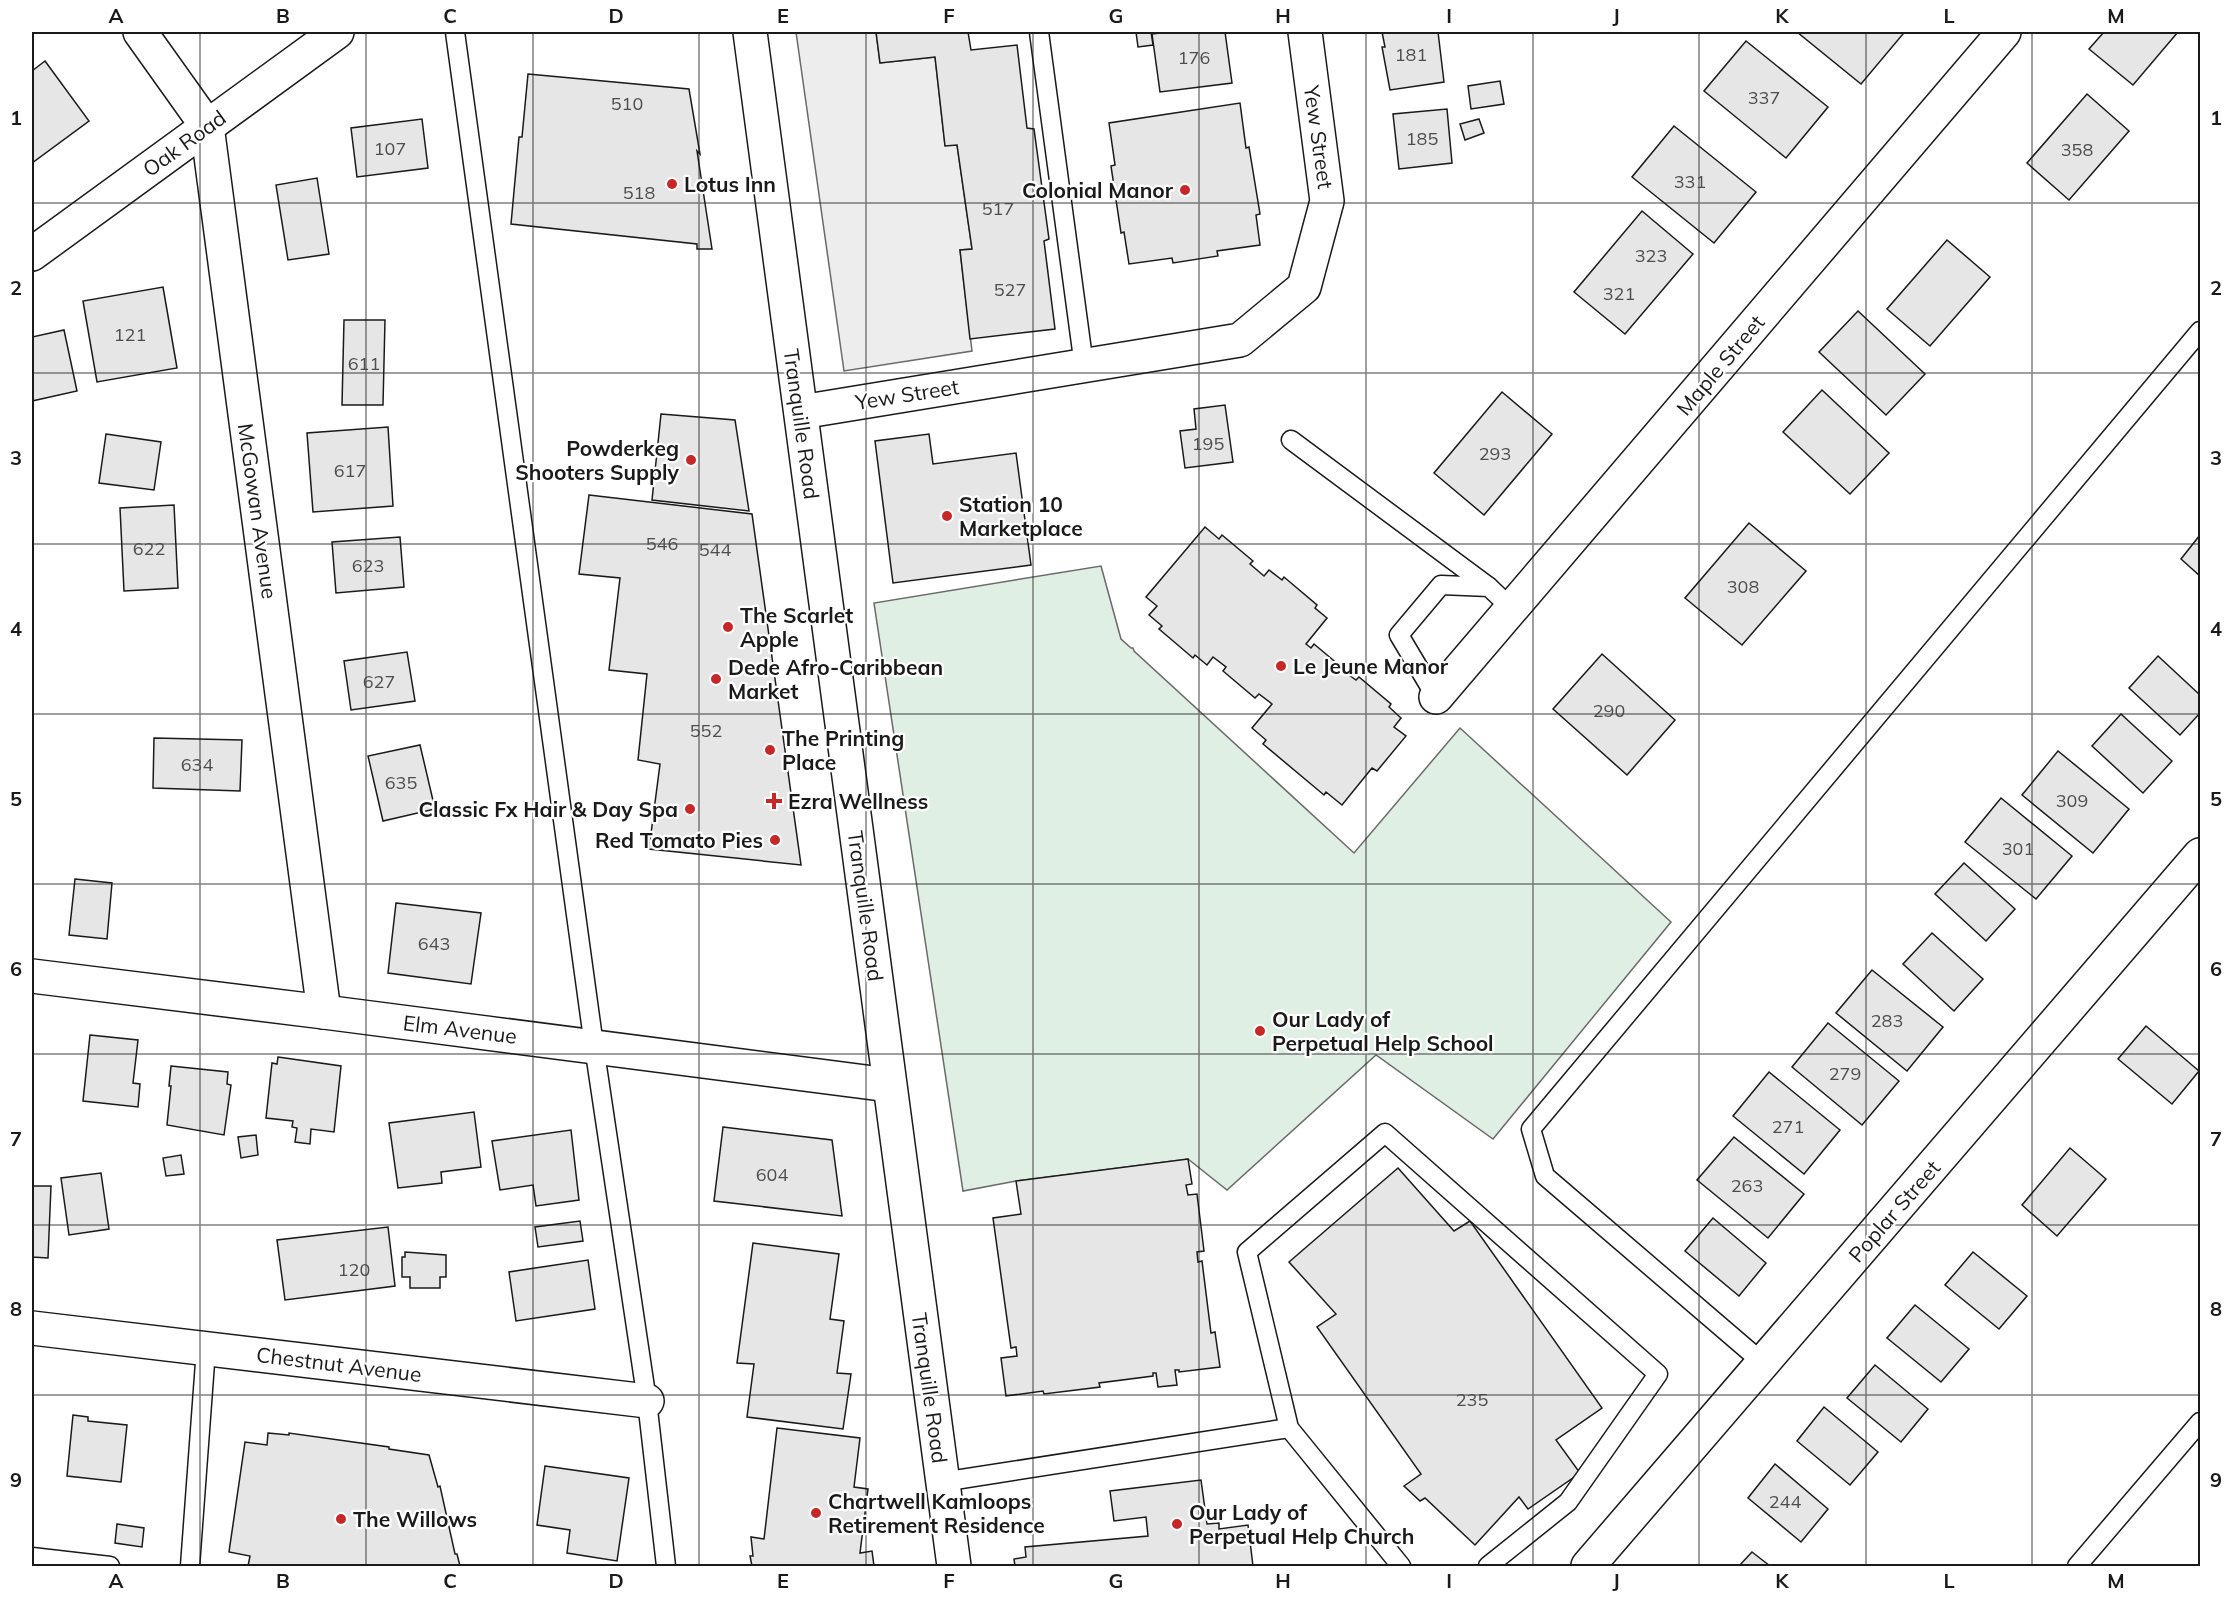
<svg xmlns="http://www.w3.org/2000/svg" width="2232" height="1598" viewBox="0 0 2232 1598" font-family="Mulish,sans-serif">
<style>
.green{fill:#e0efe3;stroke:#6a6a6a;stroke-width:1.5}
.parking{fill:#ededed;stroke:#6a6a6a;stroke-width:1.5}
.building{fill:#e6e6e6;stroke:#1a1a1a;stroke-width:1.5}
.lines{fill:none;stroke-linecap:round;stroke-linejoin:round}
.lane-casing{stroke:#1a1a1a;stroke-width:21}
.street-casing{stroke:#1a1a1a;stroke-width:36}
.secondary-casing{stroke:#1a1a1a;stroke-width:36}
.lane{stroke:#fff;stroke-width:18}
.street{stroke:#fff;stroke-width:33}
.secondary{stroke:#fff;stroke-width:33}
.grid{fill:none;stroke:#1a1a1a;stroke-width:1.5;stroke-opacity:0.55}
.poi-dot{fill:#c62828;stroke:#fff;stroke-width:2}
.labels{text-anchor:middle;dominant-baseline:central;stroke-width:4.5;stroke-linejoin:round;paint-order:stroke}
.number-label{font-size:18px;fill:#4d4d4d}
.street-label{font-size:21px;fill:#1a1a1a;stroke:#fff}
.poi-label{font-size:21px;font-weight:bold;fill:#1a1a1a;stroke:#fff;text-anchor:start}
.neatline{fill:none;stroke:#1a1a1a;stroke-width:2}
.grid-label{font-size:20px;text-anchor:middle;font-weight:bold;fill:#1a1a1a}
</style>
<rect width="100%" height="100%" fill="#fff"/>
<polygon class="green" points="1101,566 1121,639 1131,648 1133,648 1134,651 1354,853 1460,728 1671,922 1493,1139 1376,1055 1227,1190 1188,1159 1016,1181 963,1191 874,603"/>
<polygon class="parking" points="796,32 876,32 880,63 935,57 945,145 957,145 972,249 960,250 972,351 844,371"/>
<g class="building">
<polygon points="876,32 968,32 971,50 1017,45 1027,128 1034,129 1049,239 1044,241 1055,329 970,339 960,250 972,249 957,145 945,146 935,57 880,63"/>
<polygon points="1136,32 1151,32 1153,45 1138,47"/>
<polygon points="1168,32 1225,32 1232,83 1160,92 1152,34"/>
<polygon points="1382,32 1438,32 1444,82 1390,90 1382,47 1385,47"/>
<polygon points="1797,32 1900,32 1903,34 1861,84"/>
<polygon points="2104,32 2178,32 2133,85 2089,49"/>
<polygon points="1746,41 1828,107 1786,158 1704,91"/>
<polygon points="45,61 89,121 32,163 32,71"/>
<polygon points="528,74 689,89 700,154 697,151 712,249 697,249 697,244 511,224 519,137 522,137"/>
<polygon points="1500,81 1504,104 1471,109 1468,86"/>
<polygon points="2087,94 2129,131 2069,200 2027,163"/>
<polygon points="1240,103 1246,148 1249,147 1260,214 1256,215 1260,245 1217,251 1218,256 1173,263 1172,258 1129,264 1124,232 1121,233 1111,166 1115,165 1109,123"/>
<polygon points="1447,109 1452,163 1399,169 1393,114"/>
<polygon points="422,119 428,168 357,177 351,128"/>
<polygon points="1479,119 1484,133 1465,140 1460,124"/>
<polygon points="1674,126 1756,192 1714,243 1632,177"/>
<polygon points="317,178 329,254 288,260 276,185"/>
<polygon points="1642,211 1693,254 1625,334 1574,292"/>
<polygon points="1947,240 1990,277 1930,346 1887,309"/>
<polygon points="163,287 177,368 97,382 83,301"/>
<polygon points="1858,311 1925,374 1886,415 1819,352"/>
<polygon points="344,320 385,320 383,405 342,405"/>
<polygon points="64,330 77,391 32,401 32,337"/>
<polygon points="1822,390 1889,453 1850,494 1783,432"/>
<polygon points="1502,392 1552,434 1484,515 1434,473"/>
<polygon points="1225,405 1233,462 1185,468 1180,431 1196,429 1194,409"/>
<polygon points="661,414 735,420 749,511 652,500"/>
<polygon points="388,427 393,506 313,512 307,433"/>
<polygon points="106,434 161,442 154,490 99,483"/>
<polygon points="929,434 933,464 1016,453 1031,565 893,583 875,441"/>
<polygon points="589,495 752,514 801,865 649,849 660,764 638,760 647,674 609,670 620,578 579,574"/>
<polygon points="174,505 178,588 124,591 120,508"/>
<polygon points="1749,523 1806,571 1742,645 1685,598"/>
<polygon points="1205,527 1219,539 1222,535 1253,561 1250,564 1264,576 1269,570 1282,580 1284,577 1317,605 1315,608 1327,618 1306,644 1311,648 1314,644 1339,665 1335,669 1340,673 1342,670 1356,680 1359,677 1391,704 1389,707 1401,718 1394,727 1406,736 1377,771 1372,768 1342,805 1326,792 1324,795 1263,744 1266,740 1252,728 1272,704 1259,694 1255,698 1223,671 1226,667 1213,657 1207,665 1195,655 1193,658 1159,629 1162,626 1149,615 1157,606 1146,597"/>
<polygon points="2200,535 2200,576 2181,559"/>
<polygon points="400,537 404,587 336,593 332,542"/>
<polygon points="407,652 415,701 351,710 344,661"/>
<polygon points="1602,654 1675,720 1627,775 1553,709"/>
<polygon points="2158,656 2200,695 2200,713 2180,735 2129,688"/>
<polygon points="2121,714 2172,761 2143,793 2092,746"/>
<polygon points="154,738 242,740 240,791 153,788"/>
<polygon points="420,745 435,809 383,821 368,756"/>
<polygon points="2058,751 2129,809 2093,853 2022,795"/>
<polygon points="2001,798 2072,856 2036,899 1965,842"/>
<polygon points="1964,863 2015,909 1986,941 1935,894"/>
<polygon points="75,879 112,883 107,939 69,935"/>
<polygon points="396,903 481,913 471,984 388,973"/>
<polygon points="1932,933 1983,979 1954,1011 1903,964"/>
<polygon points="1872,970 1943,1027 1907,1071 1836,1013"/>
<polygon points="1828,1023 1899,1081 1862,1125 1792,1067"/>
<polygon points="2146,1026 2199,1071 2172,1104 2118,1059"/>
<polygon points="90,1035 138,1040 133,1083 140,1084 138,1107 83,1101"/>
<polygon points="278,1057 341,1066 334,1132 311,1129 310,1144 295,1142 297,1128 292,1127 293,1121 266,1118 272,1063 277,1064"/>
<polygon points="171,1066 228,1072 227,1084 231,1085 224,1135 167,1125 171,1086 169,1086"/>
<polygon points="1769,1072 1840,1130 1804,1174 1733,1116"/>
<polygon points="474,1112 481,1167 441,1172 442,1183 398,1188 389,1123"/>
<polygon points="723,1127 832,1140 842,1216 714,1201"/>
<polygon points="571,1130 579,1200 536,1206 533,1185 500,1190 492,1141"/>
<polygon points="256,1135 258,1155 241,1158 238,1137"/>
<polygon points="1734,1137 1804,1194 1768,1238 1697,1180"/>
<polygon points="2070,1148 2106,1179 2057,1236 2022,1205"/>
<polygon points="181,1155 184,1174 166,1176 163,1158"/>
<polygon points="1188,1159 1192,1184 1186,1185 1188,1195 1197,1194 1204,1251 1197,1252 1198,1262 1202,1261 1211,1333 1215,1332 1220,1367 1179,1372 1179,1370 1175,1370 1177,1385 1158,1387 1156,1373 1153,1373 1153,1376 1099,1383 1100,1387 1044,1394 1043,1391 1006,1396 1001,1358 1017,1356 1016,1347 1011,1348 993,1218 1021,1214 1016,1181"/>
<polygon points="1398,1168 1454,1231 1470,1221 1602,1408 1556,1440 1580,1473 1528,1509 1519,1497 1475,1545 1425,1498 1420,1501 1404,1486 1421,1474 1317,1327 1336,1314 1289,1262"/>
<polygon points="101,1173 109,1229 69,1235 61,1178"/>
<polygon points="32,1186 51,1186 48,1258 32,1257 33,1202 32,1202"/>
<polygon points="1713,1218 1766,1263 1739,1296 1685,1251"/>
<polygon points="580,1221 583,1241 538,1247 535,1227"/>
<polygon points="388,1227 395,1286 285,1300 277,1240"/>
<polygon points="753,1243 839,1254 830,1319 844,1321 837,1373 851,1374 843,1429 747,1417 754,1364 737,1363"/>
<polygon points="405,1252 446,1255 446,1277 440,1277 440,1288 410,1288 410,1277 402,1277 402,1257 405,1257"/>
<polygon points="1973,1252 2027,1296 1999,1329 1945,1285"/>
<polygon points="588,1260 595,1309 516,1321 509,1272"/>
<polygon points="1915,1305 1969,1349 1941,1382 1887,1338"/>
<polygon points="1875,1365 1928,1409 1901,1442 1847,1398"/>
<polygon points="1824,1407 1878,1452 1850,1485 1797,1441"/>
<polygon points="73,1415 88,1417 88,1421 127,1425 121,1482 67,1476"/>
<polygon points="777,1428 860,1438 854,1487 868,1489 860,1553 872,1551 874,1566 752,1566 750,1556 753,1556 751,1537 764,1539"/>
<polygon points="268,1433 289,1435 289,1433 389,1447 389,1449 429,1455 438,1487 440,1486 455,1554 457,1554 460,1566 248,1566 250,1556 229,1552 245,1442 267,1445"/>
<polygon points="1775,1464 1828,1509 1801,1542 1748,1498"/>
<polygon points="545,1466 629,1478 617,1561 567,1553 570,1530 537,1525"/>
<polygon points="1201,1480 1207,1524 1219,1523 1219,1529 1248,1525 1253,1566 1015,1566 1014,1559 1026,1557 1025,1547 1148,1536 1146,1517 1114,1521 1110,1491"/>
<polygon points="117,1524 144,1528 142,1547 115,1543"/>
<polygon points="1752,1552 1770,1566 1739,1566"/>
</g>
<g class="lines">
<g class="lane-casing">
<g id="lane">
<polyline points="455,32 594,1046 647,1401 666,1566"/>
<polyline points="1039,32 1084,366"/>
<polyline points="1291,440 1489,587"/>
<polyline points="1436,697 1399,635 1441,585 1489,587 1512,609"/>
<polyline points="1763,1363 1545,1176 1531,1129 2200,331"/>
<polyline points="942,1482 1289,1428"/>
<polyline points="32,1557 110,1566"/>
<polyline points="190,1566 206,1349"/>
<polyline points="1401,1566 1289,1428 1247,1252 1385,1133 1658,1374 1568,1502 1488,1566"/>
<polyline points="2077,1566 2200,1422"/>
</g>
</g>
<g class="street-casing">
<g id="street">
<polyline points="140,32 207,126 324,1012"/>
<polyline points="32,254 337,32"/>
<polyline points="801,412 1240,340 1304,287 1327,201 1305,32"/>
<polyline points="1436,697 2004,32"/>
<polyline points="32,976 324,1012 889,1085"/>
<polyline points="32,1328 647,1401"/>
<polyline points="1588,1566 2200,855"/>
</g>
</g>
<g class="secondary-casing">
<polyline id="secondary" points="750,32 954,1566"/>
</g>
<use href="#lane" class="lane"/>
<use href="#street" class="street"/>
<use href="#secondary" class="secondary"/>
</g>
<path class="grid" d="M200 32V1566M366 32V1566M533 32V1566M699 32V1566M866 32V1566M1033 32V1566M1199 32V1566M1366 32V1566M1533 32V1566M1699 32V1566M1866 32V1566M2032 32V1566M32 203H2200M32 373H2200M32 544H2200M32 714H2200M32 884H2200M32 1054H2200M32 1225H2200M32 1395H2200"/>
<g class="poi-dot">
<circle cx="672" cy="184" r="6"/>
<circle cx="1185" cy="190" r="6"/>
<circle cx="691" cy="460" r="6"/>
<circle cx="947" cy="516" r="6"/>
<circle cx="728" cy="627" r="6"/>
<circle cx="1281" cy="666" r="6"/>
<circle cx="716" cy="679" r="6"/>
<circle cx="770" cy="750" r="6"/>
<path d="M771 792h6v6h6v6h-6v6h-6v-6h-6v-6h6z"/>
<circle cx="690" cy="809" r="6"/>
<circle cx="775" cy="840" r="6"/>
<circle cx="1260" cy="1031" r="6"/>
<circle cx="816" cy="1513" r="6"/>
<circle cx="341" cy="1519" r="6"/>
<circle cx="1177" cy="1524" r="6"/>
</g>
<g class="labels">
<g class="number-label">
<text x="1411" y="54">181</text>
<text x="1194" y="57">176</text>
<text x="1764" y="97">337</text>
<text x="627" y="103">510</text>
<text x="1422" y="138">185</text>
<text x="390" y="148">107</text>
<text x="2077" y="149">358</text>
<text x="1690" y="181">331</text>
<text x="639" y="192">518</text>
<text x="998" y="208">517</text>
<text x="1651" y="255">323</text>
<text x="1010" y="289">527</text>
<text x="1619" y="293">321</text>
<text x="130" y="334">121</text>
<text x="364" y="363">611</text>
<text x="1208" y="443">195</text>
<text x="1495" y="453">293</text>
<text x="350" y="470">617</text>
<text x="662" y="543">546</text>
<text x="149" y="548">622</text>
<text x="715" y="549">544</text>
<text x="368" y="565">623</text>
<text x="1743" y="586">308</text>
<text x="379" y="681">627</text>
<text x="1609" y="710">290</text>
<text x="706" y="730">552</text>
<text x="197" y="764">634</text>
<text x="401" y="782">635</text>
<text x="2072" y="800">309</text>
<text x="2018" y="848">301</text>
<text x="434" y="943">643</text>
<text x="1887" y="1020">283</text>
<text x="1845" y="1073">279</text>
<text x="1788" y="1126">271</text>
<text x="772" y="1174">604</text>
<text x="1747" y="1185">263</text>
<text x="354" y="1269">120</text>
<text x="1472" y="1399">235</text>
<text x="1785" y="1501">244</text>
</g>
<g class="street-label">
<text transform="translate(1319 137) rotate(82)">Yew Street</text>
<text transform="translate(184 143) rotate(-36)">Oak Road</text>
<text transform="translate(1720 365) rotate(-50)">Maple Street</text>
<text transform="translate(907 394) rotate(-9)">Yew Street</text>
<text transform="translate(802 424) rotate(82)">Tranquille Road</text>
<text transform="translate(258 511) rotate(82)">McGowan Avenue</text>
<text transform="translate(866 906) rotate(82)">Tranquille Road</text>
<text transform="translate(460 1029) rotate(7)">Elm Avenue</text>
<text transform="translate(1894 1211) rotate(-49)">Poplar Street</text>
<text transform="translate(339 1364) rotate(7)">Chestnut Avenue</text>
<text transform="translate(930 1388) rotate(82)">Tranquille Road</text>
</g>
<g class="poi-label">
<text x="684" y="184">Lotus Inn</text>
<text x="1173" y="190" text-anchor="end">Colonial Manor</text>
<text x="679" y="448" text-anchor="end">Powderkeg<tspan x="679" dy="24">Shooters Supply</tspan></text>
<text x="959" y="504">Station 10<tspan x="959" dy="24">Marketplace</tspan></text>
<text x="740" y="615">The Scarlet<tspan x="740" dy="24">Apple</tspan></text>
<text x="1293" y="666">Le Jeune Manor</text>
<text x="728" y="667">Dede Afro-Caribbean<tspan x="728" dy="24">Market</tspan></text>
<text x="782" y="738">The Printing<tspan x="782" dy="24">Place</tspan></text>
<text x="788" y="801">Ezra Wellness</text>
<text x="678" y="809" text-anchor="end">Classic Fx Hair &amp; Day Spa</text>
<text x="763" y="840" text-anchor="end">Red Tomato Pies</text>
<text x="1272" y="1019">Our Lady of<tspan x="1272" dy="24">Perpetual Help School</tspan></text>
<text x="828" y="1501">Chartwell Kamloops<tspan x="828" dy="24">Retirement Residence</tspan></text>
<text x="1189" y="1512">Our Lady of<tspan x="1189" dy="24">Perpetual Help Church</tspan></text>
<text x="353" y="1519">The Willows</text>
</g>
</g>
<rect width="2232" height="1598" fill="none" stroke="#ffffff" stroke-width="66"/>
<rect x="33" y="33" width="2166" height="1532" class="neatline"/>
<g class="grid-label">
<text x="116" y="23">A</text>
<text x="283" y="23">B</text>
<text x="450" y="23">C</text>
<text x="616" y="23">D</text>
<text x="783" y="23">E</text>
<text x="949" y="23">F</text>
<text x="1116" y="23">G</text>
<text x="1283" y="23">H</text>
<text x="1449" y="23">I</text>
<text x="1616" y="23">J</text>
<text x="1782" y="23">K</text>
<text x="1949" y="23">L</text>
<text x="2116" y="23">M</text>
<text x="16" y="125">1</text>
<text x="2216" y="125">1</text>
<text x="16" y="295">2</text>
<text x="2216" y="295">2</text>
<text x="16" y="465">3</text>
<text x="2216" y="465">3</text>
<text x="16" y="636">4</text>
<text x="2216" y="636">4</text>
<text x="16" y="806">5</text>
<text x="2216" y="806">5</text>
<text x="16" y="976">6</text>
<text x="2216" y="976">6</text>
<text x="16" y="1146">7</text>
<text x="2216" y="1146">7</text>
<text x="16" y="1316">8</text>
<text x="2216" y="1316">8</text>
<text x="16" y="1487">9</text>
<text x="2216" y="1487">9</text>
<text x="116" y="1588">A</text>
<text x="283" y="1588">B</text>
<text x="450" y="1588">C</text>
<text x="616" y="1588">D</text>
<text x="783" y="1588">E</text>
<text x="949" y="1588">F</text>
<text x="1116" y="1588">G</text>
<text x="1283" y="1588">H</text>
<text x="1449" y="1588">I</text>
<text x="1616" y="1588">J</text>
<text x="1782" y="1588">K</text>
<text x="1949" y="1588">L</text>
<text x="2116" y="1588">M</text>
</g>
</svg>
